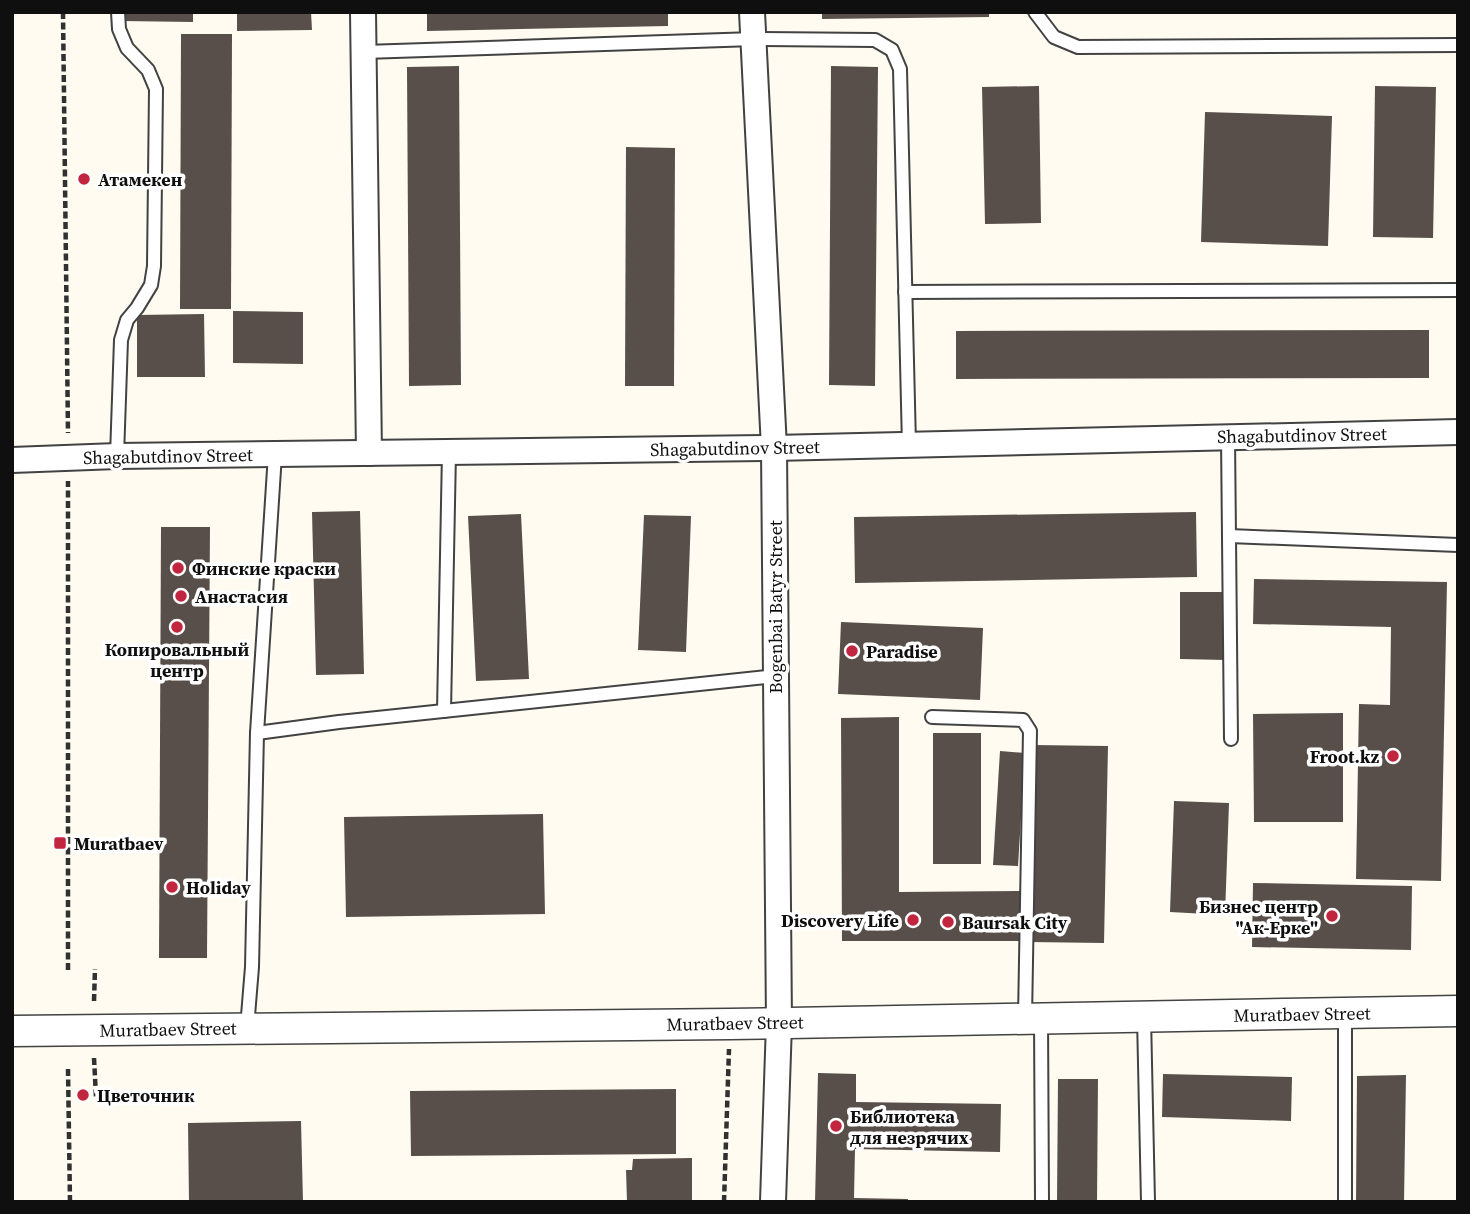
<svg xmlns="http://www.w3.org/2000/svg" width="1470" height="1214" viewBox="0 0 1470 1214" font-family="'Source Serif 4',serif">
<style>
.building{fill:#584f4b}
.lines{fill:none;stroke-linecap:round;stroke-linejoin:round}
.service-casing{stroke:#424242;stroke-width:16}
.minor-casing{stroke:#424242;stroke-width:28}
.tertiary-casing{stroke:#424242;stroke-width:33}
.path{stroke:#313131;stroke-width:4.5;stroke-dasharray:7 3.5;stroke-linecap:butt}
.service{stroke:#fff;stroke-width:12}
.minor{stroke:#fff;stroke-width:24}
.tertiary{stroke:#fff;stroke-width:30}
.poi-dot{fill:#c2253e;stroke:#fff;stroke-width:2.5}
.labels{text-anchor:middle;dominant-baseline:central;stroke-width:7;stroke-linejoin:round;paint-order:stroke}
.poi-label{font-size:18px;font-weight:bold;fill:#0f0f0f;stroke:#fff;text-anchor:start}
.street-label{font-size:18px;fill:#0f0f0f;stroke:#fff}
</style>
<rect width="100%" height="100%" fill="#fffbf1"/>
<g class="building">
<polygon points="121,12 193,12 193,22 121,21"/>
<polygon points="237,12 311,12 312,30 237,31"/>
<polygon points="427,12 668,12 668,26 427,31"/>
<polygon points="822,12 989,12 989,17 822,19"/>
<polygon points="181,34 232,34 231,309 180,309"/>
<polygon points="459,66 461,385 409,386 407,67"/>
<polygon points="831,66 878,67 875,386 829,385"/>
<polygon points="1039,86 1041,223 985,224 982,87"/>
<polygon points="1375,86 1436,87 1433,238 1373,237"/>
<polygon points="1205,112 1332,116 1328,246 1201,242"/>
<polygon points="626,147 675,148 674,386 625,386"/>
<polygon points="233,311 303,312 303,364 233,363"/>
<polygon points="204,314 205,377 137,377 137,315"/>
<polygon points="1429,330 1429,378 956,379 956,331"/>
<polygon points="360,511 364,674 316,675 312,512"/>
<polygon points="1196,512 1197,577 855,583 854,517"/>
<polygon points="521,514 529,679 476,681 468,516"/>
<polygon points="644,515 691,516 686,652 638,650"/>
<polygon points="161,527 210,527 207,958 159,958"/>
<polygon points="1254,579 1447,582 1441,881 1356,879 1359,704 1390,705 1391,627 1253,624"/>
<polygon points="1180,592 1227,592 1226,660 1180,659"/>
<polygon points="841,622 983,628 980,700 838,694"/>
<polygon points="1343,713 1343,822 1254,822 1253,714"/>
<polygon points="899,717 899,892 1024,891 1024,941 842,941 841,718"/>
<rect x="933" y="733" width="48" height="131"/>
<polygon points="1033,745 1108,746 1104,943 1029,942"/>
<polygon points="1000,751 1025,753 1018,866 993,865"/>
<polygon points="1174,801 1229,803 1225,915 1170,912"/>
<polygon points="543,814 545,914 346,917 344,817"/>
<polygon points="1253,883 1412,886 1411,950 1252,947"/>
<polygon points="818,1073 856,1074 856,1102 1001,1104 1000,1152 855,1149 854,1198 908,1199 908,1202 815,1202"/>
<polygon points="1163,1074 1292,1077 1291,1121 1162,1117"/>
<polygon points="1406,1075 1404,1202 1356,1202 1357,1076"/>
<polygon points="1058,1079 1098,1079 1097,1202 1057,1202"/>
<polygon points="676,1089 676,1154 411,1156 410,1091"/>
<polygon points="301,1121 303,1202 189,1202 188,1123"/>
<polygon points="692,1158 692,1202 627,1202 626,1170 632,1170 633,1159"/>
</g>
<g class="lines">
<g class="service-casing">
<g id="service">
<polyline points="1035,12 1054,37 1078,47 1458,45"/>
<polyline points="364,52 754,39 875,40 892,50 900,69 909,445"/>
<polyline points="905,292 1458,290"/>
<polyline points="1228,437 1231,739"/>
<polyline points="117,456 121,340 127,320 137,308 151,285 154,266 156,89 148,70 127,48 119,29 118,12"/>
<polyline points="1229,536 1458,545"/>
<polyline points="444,711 449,452"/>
<polyline points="932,717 1023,720 1030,731 1025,1019"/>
<polyline points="257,733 339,722 776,676"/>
<polyline points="1144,1017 1148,1202"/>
<polyline points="1041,1018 1042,1202"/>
<polyline points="247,1028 252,967 257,733 275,454"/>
<polyline points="1345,1202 1345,1013"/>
</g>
</g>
<g class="minor-casing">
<g id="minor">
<polyline points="363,12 369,453"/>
<polyline points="752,12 774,448 779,1023 773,1202"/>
<polyline points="12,460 117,456 774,448 1458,432"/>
</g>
</g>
<g class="tertiary-casing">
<polyline id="tertiary" points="12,1031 730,1024 1458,1011"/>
</g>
<g class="path">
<polyline points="63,12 68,433"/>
<polyline points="68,970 68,481"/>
<polyline points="94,1001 95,969"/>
<polyline points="94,1058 96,1097"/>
<polyline points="68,1069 70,1202"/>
<polyline points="724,1202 729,1049"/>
</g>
<use href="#service" class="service"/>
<use href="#minor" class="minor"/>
<use href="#tertiary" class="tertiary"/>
</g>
<g class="poi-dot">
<circle cx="84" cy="179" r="7"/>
<circle cx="178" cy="568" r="7"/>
<circle cx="181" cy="596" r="7"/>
<circle cx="177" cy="627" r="7"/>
<circle cx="852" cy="651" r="7"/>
<circle cx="1393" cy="756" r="7"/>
<rect x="53" y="836" width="14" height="14" rx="3.5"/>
<circle cx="172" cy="887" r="7"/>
<circle cx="1332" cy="916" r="7"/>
<circle cx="913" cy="920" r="7"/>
<circle cx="948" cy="922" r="7"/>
<circle cx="83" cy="1095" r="7"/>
<circle cx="836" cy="1126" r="7"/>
</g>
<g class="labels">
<g class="poi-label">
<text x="98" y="179">Атамекен</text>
<text x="192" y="568">Финские краски</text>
<text x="195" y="596">Анастасия</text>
<text x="177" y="649" text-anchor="middle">Копировальный<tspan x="177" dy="21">центр</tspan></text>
<text x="866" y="651">Paradise</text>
<text x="1379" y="756" text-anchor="end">Froot.kz</text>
<text x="74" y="843">Muratbaev</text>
<text x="186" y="887">Hоliday</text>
<text x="1318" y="906" text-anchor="end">Бизнес центр<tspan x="1318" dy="21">"Ак-Ерке"</tspan></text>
<text x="899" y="920" text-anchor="end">Discovery Life</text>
<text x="962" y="922">Baursak City</text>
<text x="97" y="1095">Цветочник</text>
<text x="850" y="1116">Библиотека<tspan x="850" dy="21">для незрячих</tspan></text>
</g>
<g class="street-label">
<text transform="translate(1302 435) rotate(-1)">Shagabutdinov Street</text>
<text transform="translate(735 448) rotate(-1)">Shagabutdinov Street</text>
<text transform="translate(168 456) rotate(-1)">Shagabutdinov Street</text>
<text transform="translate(775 607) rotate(-90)">Bogenbai Batyr Street</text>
<text transform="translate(1302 1014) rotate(-1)">Muratbaev Street</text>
<text transform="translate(735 1023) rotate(-1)">Muratbaev Street</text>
<text transform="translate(168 1029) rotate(-1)">Muratbaev Street</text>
</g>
</g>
<rect width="1470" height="1214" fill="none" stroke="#0f0f0f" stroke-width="28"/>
</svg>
